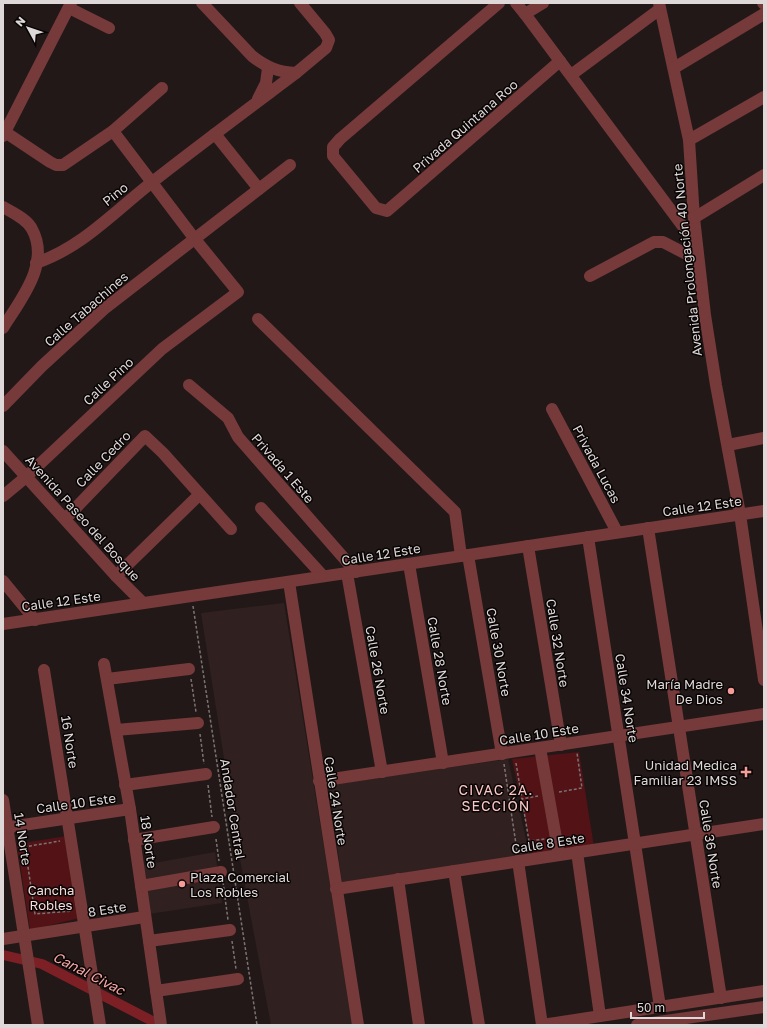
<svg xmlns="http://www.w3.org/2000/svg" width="767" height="1028" viewBox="0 0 767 1028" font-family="'Golos Text',sans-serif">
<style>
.built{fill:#30201f}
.green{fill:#521216}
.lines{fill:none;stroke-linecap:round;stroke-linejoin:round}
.canal{stroke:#7d2026;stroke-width:10}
.path{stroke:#7c7373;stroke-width:1.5;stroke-dasharray:3 2;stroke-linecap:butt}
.minor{stroke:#753a39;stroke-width:12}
.poi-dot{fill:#f59b98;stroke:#090505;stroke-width:1.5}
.labels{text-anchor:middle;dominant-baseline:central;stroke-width:3;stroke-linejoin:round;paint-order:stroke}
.street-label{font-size:13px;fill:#dfd8d8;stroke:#090505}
.poi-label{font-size:13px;fill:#dfd8d8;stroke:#090505;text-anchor:end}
.park-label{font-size:13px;fill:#f9dddb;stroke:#090505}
.neighbourhood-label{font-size:14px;letter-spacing:1px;fill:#fbc7c4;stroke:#090505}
.water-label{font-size:14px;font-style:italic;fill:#f5a6a3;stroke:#090505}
</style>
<rect width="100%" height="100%" fill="#221818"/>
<g class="built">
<polygon points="284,603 298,688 353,1025 271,1025 240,859 201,613"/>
<polygon points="508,759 530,857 342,882 329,785"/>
<polygon points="215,852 222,903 149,914 143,865"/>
</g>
<g class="green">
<polygon points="579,752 594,847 533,856 512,759"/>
<polygon points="66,836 80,918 30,930 17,844"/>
</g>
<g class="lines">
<polyline class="canal" points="3,955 42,964 160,1025"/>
<g class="path">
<polyline points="193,606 257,1025"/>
<polyline points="191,679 196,712"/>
<polyline points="200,734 204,764"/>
<polyline points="516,763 522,799 538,796"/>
<polyline points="504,764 517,851"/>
<polyline points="208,785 212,817"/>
<polyline points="559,792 582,788 577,753"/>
<polyline points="522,799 529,841 545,839"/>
<polyline points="216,839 219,861"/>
<polyline points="24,847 60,841"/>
<polyline points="25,847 35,914 72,911"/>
<polyline points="223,882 228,920"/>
<polyline points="232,941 236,969"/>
</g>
<g class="minor">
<path d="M202 3 252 56C266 67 278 72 296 73L326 48 329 40 325 33 300 3"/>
<polyline points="499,3 340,139 333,147 333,156 376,208 387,211 560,61"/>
<polyline points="516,3 525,14 696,244"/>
<polyline points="659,3 689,140 694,218 705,315 716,385 740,514 764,680"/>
<polyline points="763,3 764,4"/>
<polyline points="69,8 109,28"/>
<polyline points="525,14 543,3"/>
<polyline points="674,68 764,14"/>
<polyline points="571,75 660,9"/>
<polyline points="258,99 266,83 268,68"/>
<polyline points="5,132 50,162 56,165 63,165 113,131 162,88"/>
<polyline points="215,134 259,189"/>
<polyline points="3,136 71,3"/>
<polyline points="689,140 764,97"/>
<path d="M3 207C13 213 27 219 32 229 51 264 20 300 3 328"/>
<polyline points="694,218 764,175"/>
<path d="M36 263C81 248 114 212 151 183 198 146 248 109 296 73"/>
<polyline points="590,276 654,242 663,242 698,260"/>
<polyline points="258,319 455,512 461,556"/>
<polyline points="189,385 228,418 238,437 356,572"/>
<polyline points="3,406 42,366 104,309 290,165"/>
<polyline points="552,409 617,532"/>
<polyline points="728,445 764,438"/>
<polyline points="3,451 116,576 143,603"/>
<polyline points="3,496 26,477 162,349 238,292 194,238 113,131"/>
<polyline points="261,508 323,576"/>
<polyline points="65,519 145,436 163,453 231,529"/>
<polyline points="648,528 721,998"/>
<polyline points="588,537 660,1007"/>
<polyline points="528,546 561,745"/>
<polyline points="468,555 502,754"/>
<polyline points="409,564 443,763"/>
<polyline points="347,573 382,772"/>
<polyline points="116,576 199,495"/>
<polyline points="3,581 35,620"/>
<polyline points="289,582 358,1025"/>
<polyline points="3,624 764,511"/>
<polyline points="104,664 130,809 161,1025"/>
<polyline points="44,670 100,1025"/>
<polyline points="107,679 189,669"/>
<polyline points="116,730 198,723"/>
<polyline points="540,748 559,855"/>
<polyline points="319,781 764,714"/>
<polyline points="125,785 206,774"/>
<polyline points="3,800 38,1025"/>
<polyline points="3,828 130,809"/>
<polyline points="134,840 214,827"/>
<polyline points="577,852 600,1016"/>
<polyline points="518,861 542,1025"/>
<polyline points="454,871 479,1025"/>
<polyline points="398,879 419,1025"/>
<polyline points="141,886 221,872"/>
<polyline points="336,889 764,824"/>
<polyline points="3,939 144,917"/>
<polyline points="149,941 230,930"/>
<polyline points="156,991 238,979"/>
<polyline points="542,1025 764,991"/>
<polyline points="637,1025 764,1007"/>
</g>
</g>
<g class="poi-dot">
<circle cx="731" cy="691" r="4"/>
<path d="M744 766h4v4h4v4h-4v4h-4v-4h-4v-4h4z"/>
<circle cx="182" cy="884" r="4"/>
</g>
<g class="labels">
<g class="street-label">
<text transform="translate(465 126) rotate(-41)">Privada Quintana Roo</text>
<text transform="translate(115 194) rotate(-39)">Pino</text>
<text transform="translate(687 260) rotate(-96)">Avenida Prolongación 40 Norte</text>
<text transform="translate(86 309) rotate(-41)">Calle Tabachines</text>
<text transform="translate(108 381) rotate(-43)">Calle Pino</text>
<text transform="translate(103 459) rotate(-46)">Calle Cedro</text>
<text transform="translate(597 464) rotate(62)">Privada Lucas</text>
<text transform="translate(283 468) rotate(49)">Privada 1 Este</text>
<text transform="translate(702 506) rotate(-8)">Calle 12 Este</text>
<text transform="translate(83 518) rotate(48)">Avenida Paseo del Bosque</text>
<text transform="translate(381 554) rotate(-9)">Calle 12 Este</text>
<text transform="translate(61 601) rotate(-8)">Calle 12 Este</text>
<text transform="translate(558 643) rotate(81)">Calle 32 Norte</text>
<text transform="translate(499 652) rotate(80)">Calle 30 Norte</text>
<text transform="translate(440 661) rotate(80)">Calle 28 Norte</text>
<text transform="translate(378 670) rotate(80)">Calle 26 Norte</text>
<text transform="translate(627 698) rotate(81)">Calle 34 Norte</text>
<text transform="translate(539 734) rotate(-9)">Calle 10 Este</text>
<text transform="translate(70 742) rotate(81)">16 Norte</text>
<text transform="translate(336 801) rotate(81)">Calle 24 Norte</text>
<text transform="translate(76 803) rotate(-8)">Calle 10 Este</text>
<text transform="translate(233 809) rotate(81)">Andador Central</text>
<text transform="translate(23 839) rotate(81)">14 Norte</text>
<text transform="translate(149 842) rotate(82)">18 Norte</text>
<text transform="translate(548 843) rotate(-9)">Calle 8 Este</text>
<text transform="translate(711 844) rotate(81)">Calle 36 Norte</text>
<text transform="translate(107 909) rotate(-9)">8 Este</text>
</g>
<g class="poi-label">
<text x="723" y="684">María Madre<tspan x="723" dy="15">De Dios</tspan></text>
<text x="737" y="765">Unidad Medica<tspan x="737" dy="15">Familiar 23 IMSS</tspan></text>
<text x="190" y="877" text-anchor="start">Plaza Comercial<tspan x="190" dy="15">Los Robles</tspan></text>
</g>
<g class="park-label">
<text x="51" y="890">Cancha<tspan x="51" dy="15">Robles</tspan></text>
</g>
<g class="neighbourhood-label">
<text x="496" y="789">CIVAC 2A.<tspan x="496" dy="16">SECCIÓN</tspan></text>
</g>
<g class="water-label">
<text transform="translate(89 973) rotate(27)">Canal Civac</text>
</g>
</g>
<rect width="767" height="1028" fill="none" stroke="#dfd8d8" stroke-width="8"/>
<g transform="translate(28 28) rotate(310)" stroke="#090505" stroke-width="3" paint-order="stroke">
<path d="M0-3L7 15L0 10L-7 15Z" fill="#dfd8d8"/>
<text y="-6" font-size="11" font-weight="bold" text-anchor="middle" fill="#dfd8d8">N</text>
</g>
<path d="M631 1012v6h73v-6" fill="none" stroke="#dfd8d8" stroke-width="2"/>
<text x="637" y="1012" font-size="12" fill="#dfd8d8" stroke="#090505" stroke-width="3" paint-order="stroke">50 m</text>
</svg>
